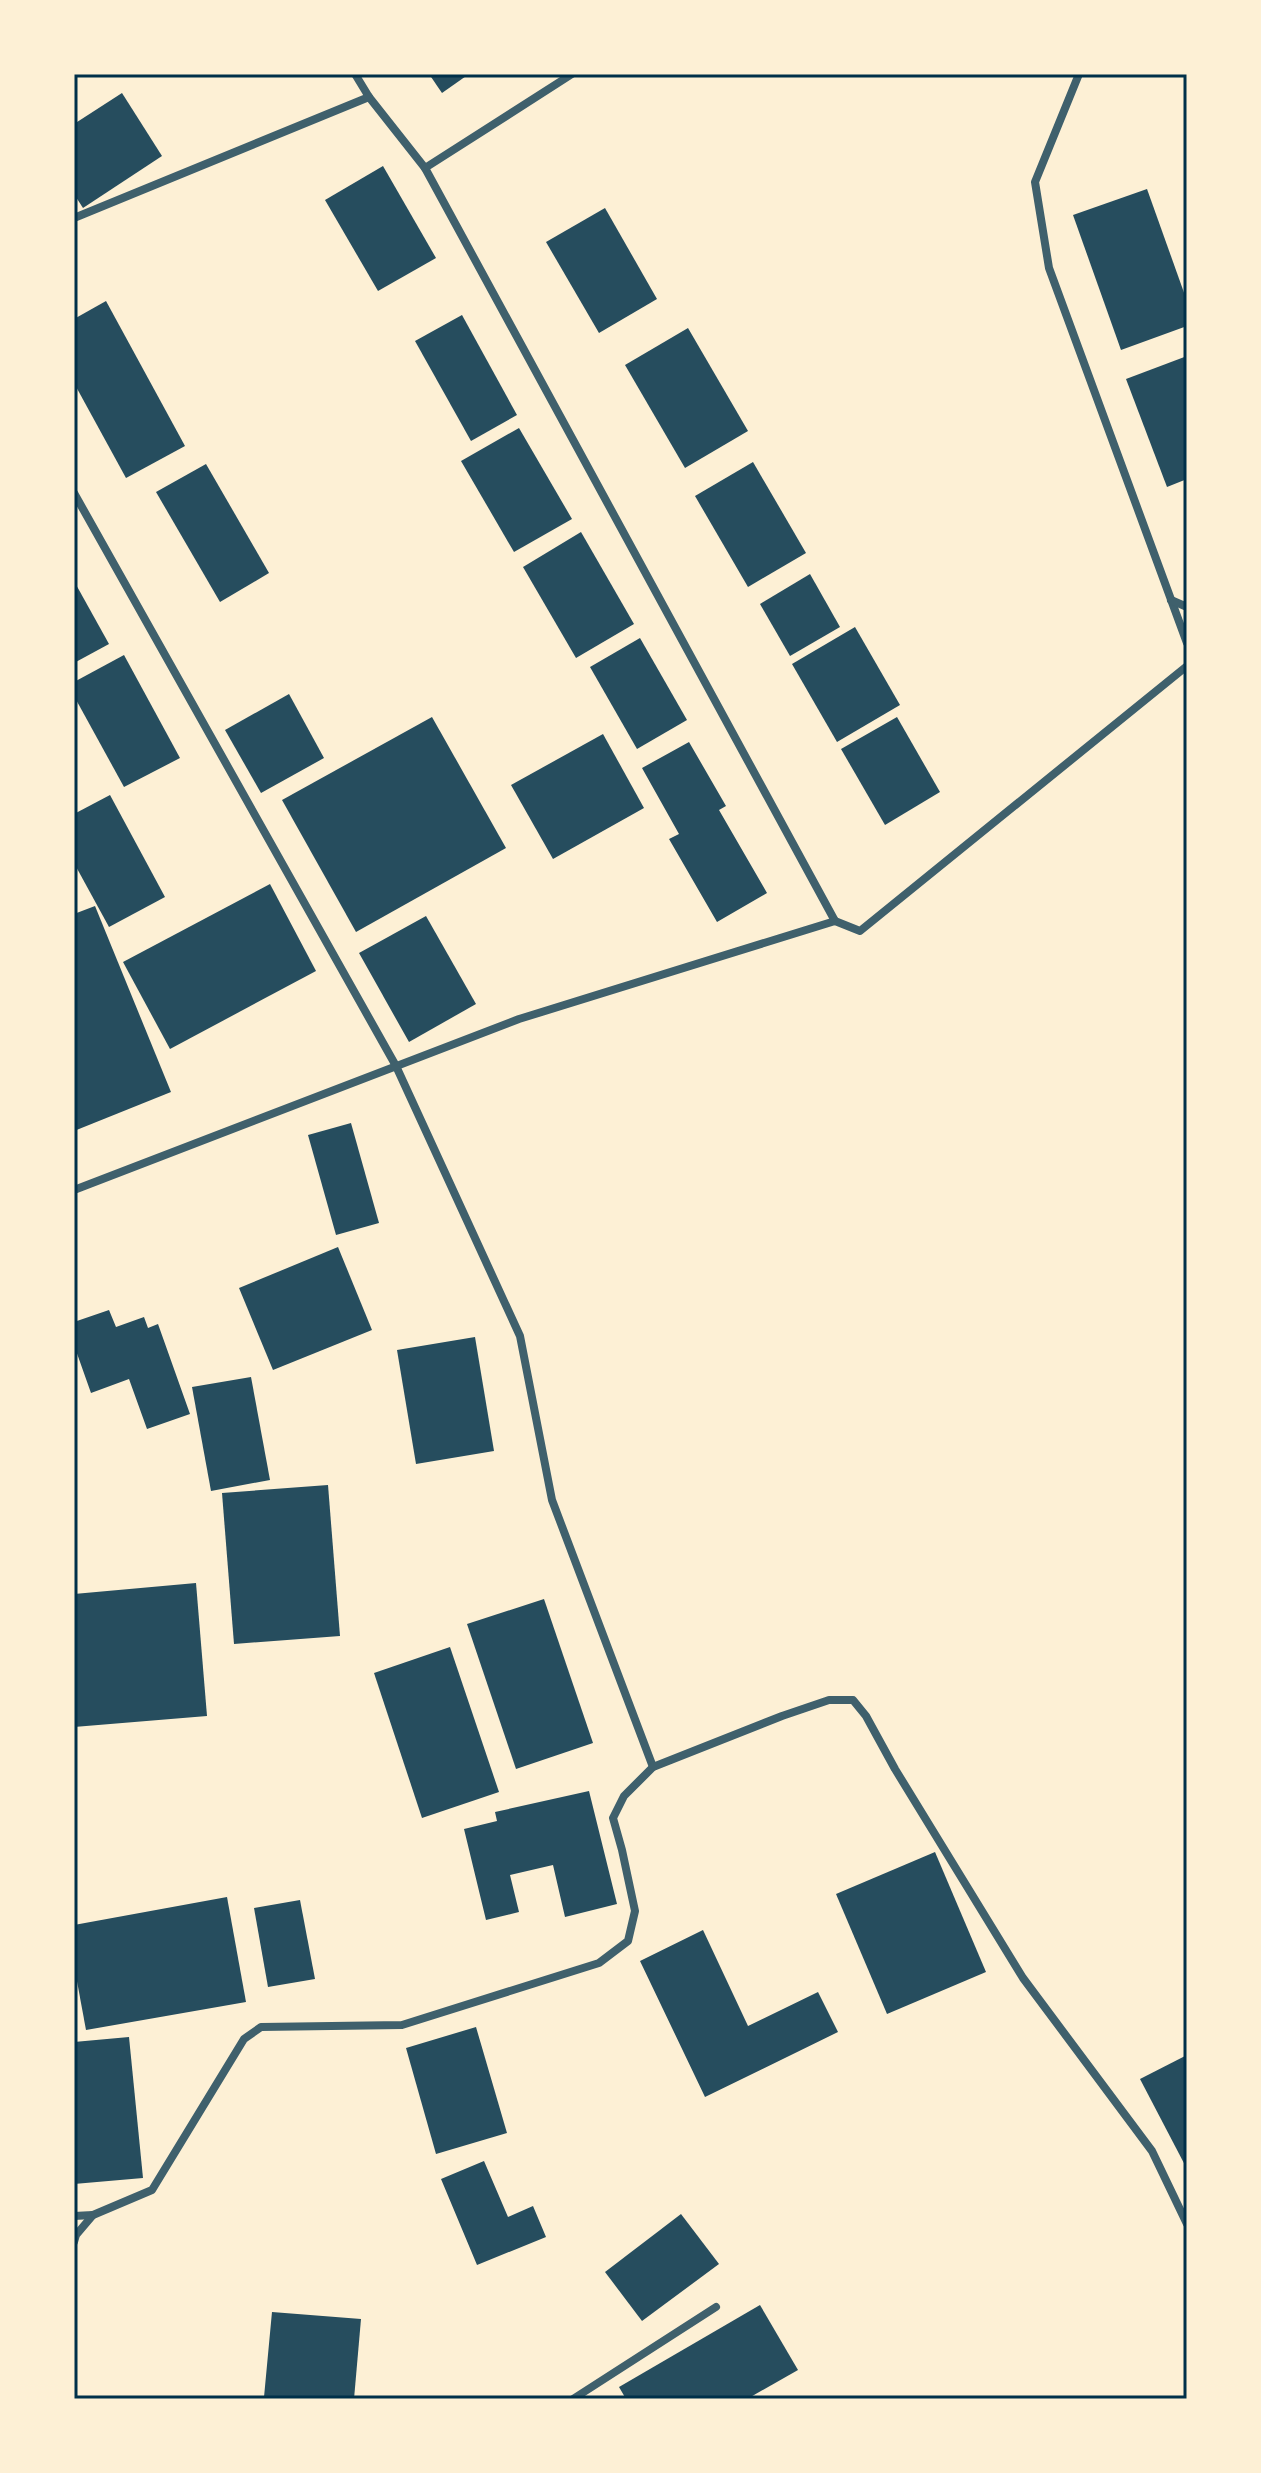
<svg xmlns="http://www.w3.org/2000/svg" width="1261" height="2473" viewBox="0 0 1261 2473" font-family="'Noto Sans',sans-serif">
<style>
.building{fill:#264d5e}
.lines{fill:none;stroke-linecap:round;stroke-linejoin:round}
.minor{stroke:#3f606c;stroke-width:8}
.neatline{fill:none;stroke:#003049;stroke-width:3}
</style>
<rect width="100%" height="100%" fill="#fdf0d5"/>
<g class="building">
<polygon points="429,74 469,74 442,93"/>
<polygon points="122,93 162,156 83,208 74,194 74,124"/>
<polygon points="383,166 436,258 378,291 325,200"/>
<polygon points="1147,189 1187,301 1187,326 1121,350 1073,215"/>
<polygon points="605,208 657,299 599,333 546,242"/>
<polygon points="106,301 185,446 126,478 74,383 74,319"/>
<polygon points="462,315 517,415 471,441 415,341"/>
<polygon points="688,328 748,431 685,468 625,365"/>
<polygon points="1187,356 1187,479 1167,487 1126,379"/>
<polygon points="519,428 572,519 514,552 461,461"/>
<polygon points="753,462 806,553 748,587 695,496"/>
<polygon points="206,464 269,573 220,602 156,492"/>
<polygon points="581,532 634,624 576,658 523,567"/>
<polygon points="810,574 840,627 790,656 760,604"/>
<polygon points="74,581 109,644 74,663"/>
<polygon points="855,627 900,705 837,742 792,664"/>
<polygon points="640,638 687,720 637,749 590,667"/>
<polygon points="124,655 180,758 124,787 74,696 74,682"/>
<polygon points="289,694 324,758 261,793 225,730"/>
<polygon points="432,717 506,848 356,932 282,800"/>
<polygon points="897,717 940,792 885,825 841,749"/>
<polygon points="603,734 644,808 553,859 511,785"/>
<polygon points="689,742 726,806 719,810 767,893 717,922 669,839 679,834 642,768"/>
<polygon points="110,795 165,897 109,927 74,863 74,814"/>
<polygon points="270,884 316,971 170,1049 123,962"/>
<polygon points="95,906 171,1092 74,1131 74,914"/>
<polygon points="426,916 476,1004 409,1042 359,953"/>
<polygon points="351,1123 379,1223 336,1235 308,1135"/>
<polygon points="338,1247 372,1330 273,1370 239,1288"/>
<polygon points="109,1310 116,1327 144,1317 148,1328 158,1324 190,1414 147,1429 129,1379 91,1393 74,1345 74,1322"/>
<polygon points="475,1337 494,1451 416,1464 397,1350"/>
<polygon points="251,1377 270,1480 211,1491 192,1387"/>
<polygon points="328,1485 340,1636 234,1644 222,1493"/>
<polygon points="196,1583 207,1716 74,1727 74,1594"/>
<polygon points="544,1599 593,1743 516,1769 467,1624"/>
<polygon points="450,1647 499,1792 422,1818 374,1673"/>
<polygon points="589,1791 617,1904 565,1917 553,1865 510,1875 519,1912 486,1920 464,1829 497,1821 495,1812"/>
<polygon points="935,1852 986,1972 887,2014 836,1894"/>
<polygon points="227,1897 246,2002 86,2030 74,1965 74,1925"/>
<polygon points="300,1900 315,1979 268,1987 254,1908"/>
<polygon points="703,1930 748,2026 818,1992 838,2032 705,2097 640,1961"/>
<polygon points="476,2027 507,2133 436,2154 406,2048"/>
<polygon points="129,2037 143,2178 74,2184 74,2042"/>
<polygon points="1187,2055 1187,2169 1140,2079"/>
<polygon points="484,2161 508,2217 533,2206 546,2237 477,2265 441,2179"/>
<polygon points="681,2214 719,2264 642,2321 605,2272"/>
<polygon points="760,2305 798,2370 747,2399 626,2399 619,2387"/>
<polygon points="272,2312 361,2319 354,2399 264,2397"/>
</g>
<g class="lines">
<g class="minor">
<polyline points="355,74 369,97 425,168 835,921"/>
<polyline points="1079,74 1035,182 1049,268 1187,643"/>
<polyline points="425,168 572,74"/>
<polyline points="74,218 369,97"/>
<polyline points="74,493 396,1066 520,1336 552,1500 653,1767"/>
<polyline points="1171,600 1187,607"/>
<polyline points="74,1190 519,1019 835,921 860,931 1187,666"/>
<polyline points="74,2216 93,2215"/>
<polyline points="74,2242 76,2235 93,2215 152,2190 244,2039 261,2027 402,2025 599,1963 628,1941 635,1911 622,1850 613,1818 624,1796 653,1767 782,1716 829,1700 853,1700 866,1716 895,1769 1023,1978 1152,2151 1187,2224"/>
<polyline points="573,2399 716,2307"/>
</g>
</g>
<rect width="1261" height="2473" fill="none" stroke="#fdf0d5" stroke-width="152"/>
<rect x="76" y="76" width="1109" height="2321" class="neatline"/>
</svg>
